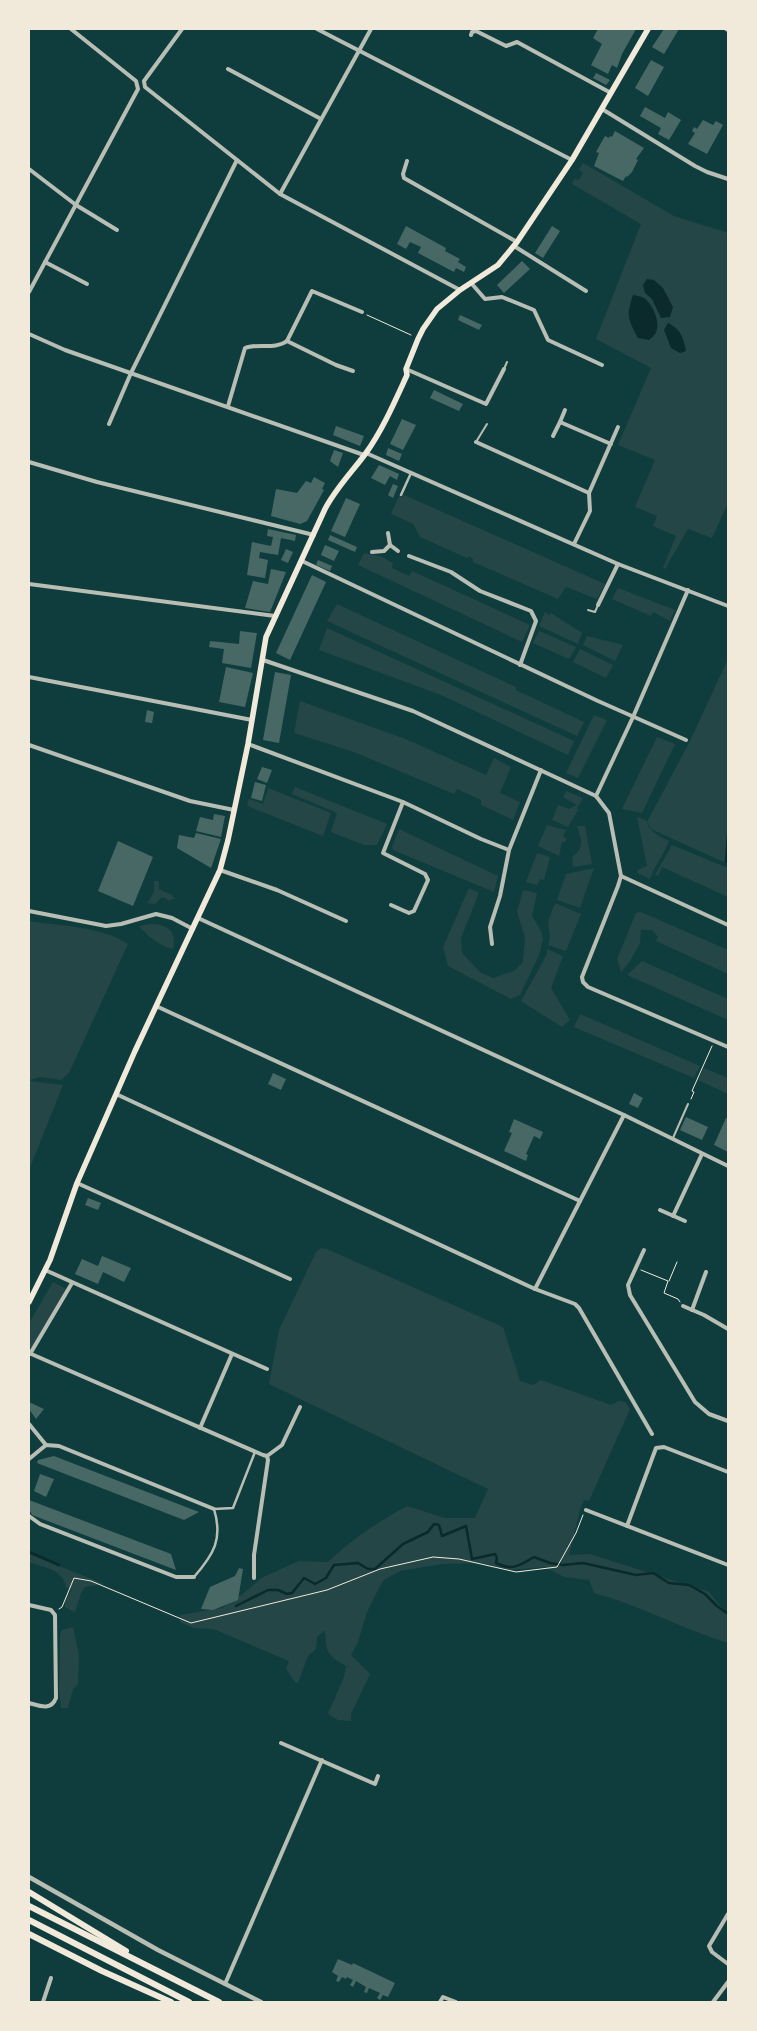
<svg xmlns="http://www.w3.org/2000/svg" width="757" height="2031" viewBox="0 0 757 2031" font-family="Manrope,sans-serif">
<style>
.green{fill:#244646}
.water{fill:#0a2a2b}
.lines{fill:none;stroke-linecap:round;stroke-linejoin:round}
.stream{stroke:#0a2a2b;stroke-width:2.5}
.building{fill:#486865}
.path{stroke:#f1e9da;stroke-width:1}
.service{stroke:#b8beb3;stroke-width:2}
.pedestrian{stroke:#b8beb3;stroke-width:2.5}
.minor{stroke:#b8beb3;stroke-width:4}
.tertiary{stroke:#b8beb3;stroke-width:4.5}
.primary{stroke:#f1e9da;stroke-width:5.5}
.trunk{stroke:#f1e9da;stroke-width:6}
</style>
<rect width="100%" height="100%" fill="#0f3d3e"/>
<g class="green">
<polygon points="583,163 674,216 728,233 728,503 712,538 688,529 665,569 663,568 676,536 653,526 657,516 635,507 655,460 618,445 651,368 596,339 641,224 572,184 574,179 579,180 583,173 579,169"/>
<polygon points="404,495 605,584 597,599 566,587 558,599 473,562 473,559 469,556 467,558 420,537 413,524 391,514 399,496 402,498"/>
<polygon points="364,553 380,556 393,563 392,568 409,576 412,571 530,625 522,642 358,565"/>
<polygon points="618,588 675,610 670,621 653,612 651,616 612,599"/>
<polygon points="337,604 516,687 516,690 584,722 577,736 327,621"/>
<polygon points="545,612 549,615 551,613 582,633 578,644 539,626"/>
<polygon points="327,628 574,741 568,755 441,695 319,650"/>
<polygon points="539,631 576,647 569,659 533,643"/>
<polygon points="587,636 623,645 615,661 583,645"/>
<polygon points="580,649 613,665 606,678 573,662"/>
<polygon points="728,659 728,864 651,829 647,822 689,743"/>
<polygon points="300,701 408,740 486,775 494,758 511,767 500,793 520,802 513,820 481,805 481,800 457,789 454,794 354,752 294,733"/>
<polygon points="594,715 607,720 578,778 566,773"/>
<polygon points="657,737 675,744 642,813 622,809"/>
<polygon points="295,787 387,824 377,845 364,845 331,832 337,813 292,794"/>
<polygon points="268,788 331,813 323,836 247,806 249,799 263,804"/>
<polygon points="566,791 583,798 577,808 578,810 568,827 552,820 558,805 569,809 577,805 563,797"/>
<path d="M637 817 646 820C649 832 659 836 669 841 664 854 655 865 650 879L637 873 638 870 647 866Z"/>
<polygon points="547,825 566,830 563,836 567,839 565,842 562,842 559,856 538,846"/>
<path d="M577 826H585L592 864 573 867 572 857C586 846 581 841 577 826Z"/>
<polygon points="399,829 498,876 494,892 393,850 392,847"/>
<polygon points="672,845 728,868 728,897 662,867 658,876 655,875"/>
<polygon points="537,853 550,857 544,880 540,879 537,885 526,882"/>
<polygon points="594,868 580,908 557,900 566,874"/>
<polygon points="154,881 159,881 159,889 172,895 175,899 171,899 170,901 162,897 155,904 147,903 154,892"/>
<polygon points="469,888 479,893 461,938 462,953 480,972 493,978 514,971 523,962 525,937 517,912 523,890 537,893 532,916 541,931 543,939 539,955 520,995 511,999 448,966 443,947"/>
<polygon points="555,903 581,914 566,951 548,945 550,938 548,922"/>
<polygon points="641,912 728,950 728,974 656,941 658,937 652,930 641,930 640,943 630,961 621,972 617,959 636,913"/>
<path d="M29 921C60 926 100 926 128 944L69 1073 61 1080 41 1077 29 1080Z"/>
<path d="M150 924C167 924 177 931 173 949 161 947 146 935 139 926Z"/>
<polygon points="547,949 563,956 551,988 570,1020 562,1027 521,1001 547,954"/>
<polygon points="642,961 728,999 728,1020 627,975"/>
<polygon points="580,1014 700,1066 694,1078 574,1027"/>
<polygon points="704,1068 728,1078 728,1094 698,1080"/>
<polygon points="29,1081 63,1085 29,1170"/>
<path d="M321 1248 327 1249 503 1327 520 1381 533 1385 541 1380 611 1405 619 1401 625 1402 630 1409 589 1501 584 1500 580 1510 569 1555 590 1554 709 1592 728 1615V1643C682 1629 640 1605 594 1593L589 1580 564 1577 545 1567 511 1570 482 1563 442 1564 400 1571 384 1580 380 1586 367 1612 358 1642 351 1655 370 1674 351 1714V1721L338 1720 328 1714 344 1677 346 1666C327 1655 326 1653 325 1630L317 1637 316 1649 308 1656 298 1683 295 1682 286 1669 289 1661 213 1629 194 1628 180 1622V1615L222 1608 244 1593 261 1578 299 1561 328 1562C352 1539 378 1522 407 1506L445 1518H475L488 1489 269 1384 279 1330 316 1252Z"/>
<polygon points="53,1282 66,1289 32,1348 29,1346 29,1323"/>
<path d="M29 1554 104 1584 85 1587 81 1593 75 1612 65 1607V1598L72 1590 66 1587C63 1569 44 1568 29 1562Z"/>
<polygon points="73,1627 79,1655 78,1684 73,1689 68,1708 61,1708 59,1692 60,1635 62,1630"/>
</g>
<g class="water">
<polygon points="647,279 654,280 663,288 673,307 670,317 661,318 652,299 645,293 643,285"/>
<path d="M633 295C636 296 641 296 644 298 653 304 662 325 655 334 653 337 651 338 649 340L638 338C628 319 626 316 633 295Z"/>
<path d="M668 323C681 330 683 337 686 351L680 353 671 348 664 330Z"/>
</g>
<g class="lines">
<g class="stream">
<polyline points="726,862 728,834"/>
<polyline points="29,1552 59,1565"/>
<path d="M236 1606 268 1590H278L287 1594 292 1593 304 1578 315 1584 326 1578 334 1565 358 1563 368 1569H375L403 1544 428 1532 434 1524 439 1525 442 1536 466 1526 472 1559 495 1554 497 1558 496 1563C513 1571 519 1566 534 1557L550 1563 563 1565 583 1563 636 1575 653 1573 669 1583 689 1585 705 1594 717 1606 728 1614"/>
</g>
</g>
<g class="building">
<polygon points="598,29 636,29 622,54 617,68 612,65 608,74 591,65 602,44 593,38"/>
<polygon points="664,29 679,29 664,54 652,47"/>
<polygon points="651,60 664,67 648,96 635,88"/>
<polygon points="596,73 610,80 606,85 593,78"/>
<polygon points="645,107 665,118 668,112 681,120 669,140 658,134 661,128 640,116"/>
<polygon points="703,120 713,125 716,121 723,125 707,154 688,144 695,133 692,131 694,127 697,129"/>
<polygon points="615,131 644,148 636,159 638,160 632,172 627,177 626,176 623,181 594,166 599,153 596,152 605,136 609,138 610,136 612,137"/>
<polygon points="406,226 446,248 445,251 460,259 458,262 466,267 464,272 456,268 454,272 418,253 421,247 410,242 406,249 397,244"/>
<polygon points="552,226 560,231 543,258 535,253"/>
<polygon points="522,261 530,269 504,293 497,285"/>
<polygon points="460,315 482,325 479,330 458,320"/>
<polygon points="434,390 463,404 459,411 430,398"/>
<polygon points="402,419 416,425 403,450 390,444"/>
<polygon points="336,426 364,436 360,446 333,435"/>
<polygon points="388,448 402,454 399,461 386,455"/>
<polygon points="334,450 343,453 338,467 330,461"/>
<polygon points="379,465 399,474 397,480 390,476 385,485 371,478"/>
<polygon points="314,477 325,483 322,489 324,490 307,521 300,524 271,516 276,489 297,493 306,481 311,483"/>
<polygon points="393,484 398,486 393,498 388,495"/>
<polygon points="346,498 360,504 345,537 331,531"/>
<polygon points="268,529 296,535 295,541 281,538 278,555 260,552 259,558 268,560 265,578 247,575 252,542 271,546 273,537 267,536"/>
<polygon points="330,535 357,547 355,552 328,540"/>
<polygon points="325,545 339,551 334,561 321,555"/>
<polygon points="286,549 293,552 288,563 281,560"/>
<polygon points="318,560 332,566 330,571 316,565"/>
<polygon points="271,569 286,572 270,612 245,608 253,581 268,584"/>
<polygon points="312,575 326,582 290,660 276,653"/>
<polygon points="240,631 257,633 251,668 222,663 224,649 209,647 210,641 239,644"/>
<polygon points="226,667 253,673 245,707 219,702"/>
<polygon points="275,672 291,675 279,743 263,740"/>
<polygon points="147,710 154,712 152,723 145,722"/>
<polygon points="262,767 272,770 267,783 257,779"/>
<polygon points="255,782 266,785 262,801 251,798"/>
<polygon points="214,814 225,816 221,837 196,831 200,817 213,820"/>
<polygon points="196,833 221,839 211,868 177,848 179,835 194,838"/>
<polygon points="118,841 153,857 133,906 98,891"/>
<polygon points="273,1073 286,1079 281,1090 268,1084"/>
<polygon points="634,1093 643,1098 638,1108 629,1104"/>
<polygon points="686,1117 708,1127 702,1140 680,1130"/>
<polygon points="726,1118 728,1119 728,1152 714,1145"/>
<polygon points="514,1119 543,1132 540,1139 534,1136 526,1154 528,1155 526,1161 504,1151 512,1133 509,1132"/>
<polygon points="88,1198 101,1203 98,1210 85,1205"/>
<polygon points="102,1256 131,1268 124,1282 103,1272 98,1284 75,1274 82,1259 98,1266"/>
<polygon points="29,1402 44,1409 36,1419 29,1409"/>
<polygon points="54,1456 90,1470 199,1512 184,1520 37,1463 38,1460"/>
<polygon points="40,1474 54,1479 46,1497 34,1491"/>
<polygon points="29,1500 171,1554 176,1570 32,1515 29,1509"/>
<polygon points="239,1568 243,1569 238,1600 213,1610 201,1609 210,1587 235,1576"/>
<polygon points="338,1959 352,1965 353,1963 395,1983 388,1997 383,1995 380,2000 377,1998 380,1993 369,1988 367,1993 364,1992 366,1987 356,1981 353,1987 350,1985 353,1980 347,1977 346,1979 342,1977 339,1982 336,1981 338,1976 332,1972"/>
</g>
<g class="lines">
<g class="path">
<polyline points="367,315 411,335"/>
<polyline points="691,1099 694,1092 692,1091 712,1046"/>
<polyline points="641,1270 668,1281 664,1293 678,1299 680,1302"/>
<polyline points="669,1281 677,1262"/>
<polyline points="59,1609 62,1607 74,1578 91,1581 191,1623 327,1590 380,1569 433,1557 459,1559 516,1572 557,1567 576,1533 583,1515"/>
</g>
<g class="service">
<polyline points="504,369 507,362"/>
<polyline points="476,442 487,424"/>
<polyline points="588,610 595,612 598,605"/>
<polyline points="673,1138 688,1104"/>
</g>
<g class="pedestrian">
<polyline points="401,495 411,473"/>
<path d="M194 1577C214 1554 223 1539 214 1509L233 1508 255 1452"/>
</g>
<g class="minor">
<polyline points="182,29 144,81 145,87 280,194 460,290"/>
<polyline points="317,29 572,160"/>
<polyline points="726,29 728,30"/>
<polyline points="471,35 472,32 476,31 506,46 517,42 611,93"/>
<polyline points="228,69 321,119"/>
<polyline points="602,109 695,166 707,172 728,179"/>
<polyline points="407,161 403,174 404,178 517,242"/>
<polyline points="29,169 76,205 117,230"/>
<polyline points="280,194 371,29"/>
<polyline points="514,246 586,291"/>
<polyline points="45,262 87,284"/>
<polyline points="472,284 485,299 502,297 534,310 548,340 602,365"/>
<polyline points="29,292 138,89 136,81 71,29"/>
<polyline points="29,334 65,350 364,455"/>
<polyline points="287,341 336,365 353,371"/>
<polyline points="406,369 486,404 504,369"/>
<path d="M228 406 245 348C258 343 275 350 287 341L312 291 362 312"/>
<polyline points="560,422 565,410"/>
<polyline points="109,424 131,373 237,160"/>
<polyline points="553,436 560,422 611,444"/>
<polyline points="476,442 589,493"/>
<polyline points="366,453 618,564 728,606"/>
<polyline points="29,462 97,482 314,535"/>
<polyline points="589,493 618,427"/>
<polyline points="388,533 390,545"/>
<polyline points="574,544 590,511 589,493"/>
<polyline points="372,552 384,551 390,545 398,551"/>
<polyline points="409,556 451,572 480,591 531,611 536,621 520,665"/>
<polyline points="302,561 598,701 686,740"/>
<polyline points="29,584 275,616"/>
<polyline points="598,605 618,564"/>
<polyline points="263,660 413,711 596,796 609,813 621,876 618,886 582,977 583,982 588,987 728,1047"/>
<polyline points="29,677 252,720"/>
<polyline points="248,744 403,802 481,839 509,850"/>
<polyline points="29,745 190,801 234,810"/>
<polyline points="596,796 633,717 688,590"/>
<polyline points="220,870 277,890 346,921"/>
<polyline points="621,876 728,925"/>
<polyline points="391,905 409,913 414,911 428,880 425,874 383,853 403,802"/>
<polyline points="29,911 106,926 121,924 156,914 172,918 193,929"/>
<polyline points="198,918 624,1115 728,1166"/>
<polyline points="492,944 490,927 500,896 509,850 541,770"/>
<polyline points="156,1006 580,1201"/>
<polyline points="116,1094 535,1289 575,1304 579,1308 652,1434"/>
<polyline points="77,1183 290,1279"/>
<polyline points="660,1210 685,1221"/>
<polyline points="673,1216 702,1154"/>
<polyline points="644,1250 628,1285 630,1295 695,1402 709,1414 728,1421"/>
<polyline points="45,1270 267,1369"/>
<polyline points="535,1289 624,1115"/>
<polyline points="683,1306 704,1315 728,1329"/>
<polyline points="692,1310 706,1272"/>
<polyline points="29,1353 263,1455 267,1456 282,1445 300,1407"/>
<polyline points="30,1354 72,1283"/>
<polyline points="29,1424 46,1445"/>
<polyline points="200,1428 232,1354"/>
<polyline points="29,1459 46,1445 59,1446 214,1509"/>
<polyline points="586,1510 728,1565"/>
<polyline points="29,1516 40,1524 176,1577 194,1577"/>
<polyline points="627,1526 656,1448 664,1447 728,1472"/>
<polyline points="254,1578 254,1555 268,1460 267,1456"/>
<path d="M29 1605 51 1610 55 1615 56 1698C51 1711 40 1706 29 1703"/>
<polyline points="281,1743 375,1784 378,1776"/>
<polyline points="728,1914 709,1946 712,1952 728,1964"/>
<polyline points="225,1984 322,1760"/>
<polyline points="43,2002 51,1978"/>
<polyline points="440,2002 443,1997 456,2002"/>
<polyline points="713,2002 728,1982"/>
</g>
<polyline class="tertiary" points="29,1877 158,1950 261,2002"/>
<path class="primary" d="M29 1302 50 1260 77 1183 135 1051 220 870 228 840 248 744 266 637 325 509C336 488 352 472 366 453 383 429 395 401 407 375L406 369 418 339 423 329 437 309 460 290 498 265 517 242 572 160 648 29"/>
<g class="trunk">
<polyline points="29,1892 126,1951"/>
<polyline points="29,1906 219,2002"/>
<polyline points="29,1920 189,2002"/>
<polyline points="29,1934 102,1971 171,2002"/>
</g>
</g>
<rect width="757" height="2031" fill="none" stroke="#f1e9da" stroke-width="60"/>
</svg>
